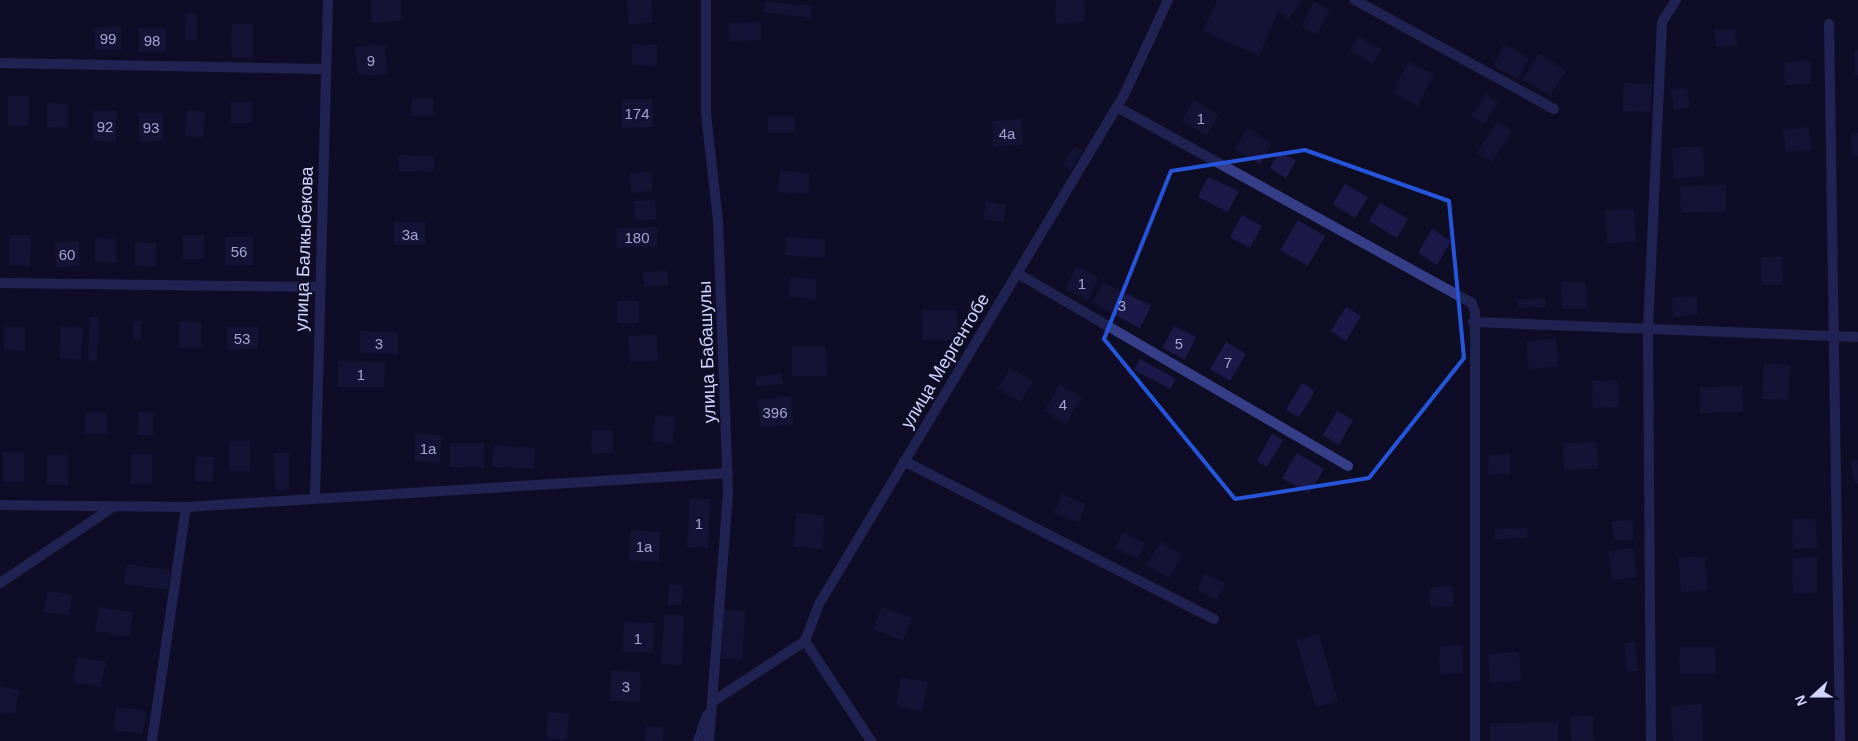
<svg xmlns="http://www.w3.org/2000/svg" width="1858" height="741" viewBox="0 0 1858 741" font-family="Helvetica,sans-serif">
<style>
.building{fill:#1c1948}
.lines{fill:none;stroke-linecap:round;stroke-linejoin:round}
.minor{stroke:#363e87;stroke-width:10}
.marked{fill:none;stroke:#2655da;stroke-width:4;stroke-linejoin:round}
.labels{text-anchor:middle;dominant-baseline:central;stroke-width:4;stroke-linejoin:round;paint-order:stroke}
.number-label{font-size:15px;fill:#a4a4d1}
.street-label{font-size:18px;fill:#d2d3ff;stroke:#0e0d26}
</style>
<rect width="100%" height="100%" fill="#0e0d26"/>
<g class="building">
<polygon points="371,0 401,0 402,21 372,23"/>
<polygon points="627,0 651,0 653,22 629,25"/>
<polygon points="1055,0 1084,0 1085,22 1056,24"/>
<polygon points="1217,0 1301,0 1289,19 1278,12 1259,56 1203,31"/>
<polygon points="765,1 812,6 810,18 764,12"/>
<polygon points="1314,1 1330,10 1317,35 1301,27"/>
<polygon points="186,13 197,14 197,40 185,40"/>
<polygon points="761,22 762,40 729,41 728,23"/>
<polygon points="231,24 253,24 253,58 232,58"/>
<polygon points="121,26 121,50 95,50 94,27"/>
<rect x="139" y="28" width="27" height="24"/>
<polygon points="1735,29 1737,46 1716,47 1714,30"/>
<polygon points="1358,36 1381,49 1373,64 1350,51"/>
<polygon points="385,44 387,74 358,76 355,47"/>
<polygon points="632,44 658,45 657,66 631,65"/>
<polygon points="1504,44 1529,58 1518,79 1493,66"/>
<polygon points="1854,50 1858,50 1858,75 1855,75"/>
<polygon points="1539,53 1566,71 1550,96 1523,79"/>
<polygon points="1811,61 1811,84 1785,85 1784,62"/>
<polygon points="1408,62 1434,74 1418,106 1393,93"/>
<polygon points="1624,83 1652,84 1651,112 1622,111"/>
<polygon points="1687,88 1690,108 1674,110 1671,90"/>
<polygon points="1486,94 1498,103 1484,124 1471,116"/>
<rect x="8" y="96" width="21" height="30"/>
<polygon points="412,98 434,98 433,116 411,116"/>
<polygon points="622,99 652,99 653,127 622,128"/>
<polygon points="1194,100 1219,115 1207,136 1182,121"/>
<rect x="231" y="102" width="21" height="21"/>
<polygon points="47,103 68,104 68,128 47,127"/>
<polygon points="187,110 205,112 203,137 185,136"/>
<polygon points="93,111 117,111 116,142 93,141"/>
<polygon points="139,113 163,113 163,141 139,142"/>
<rect x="768" y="116" width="27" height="17"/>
<polygon points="1021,119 1023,145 993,147 992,121"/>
<polygon points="1497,121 1512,131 1492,162 1477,153"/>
<polygon points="1809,127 1811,150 1786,152 1783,130"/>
<polygon points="1247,128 1272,143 1260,164 1235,150"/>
<polygon points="1858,133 1858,156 1853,157 1850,134"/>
<polygon points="1703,146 1705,176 1674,179 1672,148"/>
<polygon points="1075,147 1082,151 1071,170 1063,165"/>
<polygon points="1279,151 1296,161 1286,178 1270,168"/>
<polygon points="399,155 434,156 434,172 398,171"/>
<polygon points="780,170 810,173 808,194 778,192"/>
<polygon points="651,171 653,191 631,193 629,173"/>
<polygon points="1208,177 1239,191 1228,212 1198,197"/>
<polygon points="1345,184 1368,197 1355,218 1333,204"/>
<polygon points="1726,185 1726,212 1681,213 1680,186"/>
<polygon points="655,200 657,219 635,221 634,201"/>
<polygon points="986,201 1006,205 1003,222 983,219"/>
<polygon points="1380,203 1408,219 1397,238 1369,221"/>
<polygon points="1634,209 1636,242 1607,243 1605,210"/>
<polygon points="1242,215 1262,226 1250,248 1230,237"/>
<polygon points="1298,220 1325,236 1308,266 1280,250"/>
<rect x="394" y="222" width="31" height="23"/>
<polygon points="657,227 658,247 617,248 616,228"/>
<polygon points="1432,229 1451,241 1437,265 1418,253"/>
<polygon points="9,235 31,235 30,266 9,265"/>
<rect x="183" y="235" width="21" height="24"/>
<polygon points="225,237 253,237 253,265 225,266"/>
<polygon points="786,237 826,239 825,258 785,255"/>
<polygon points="95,238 116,239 116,263 95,262"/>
<polygon points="79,241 80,266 56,267 55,242"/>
<polygon points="135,242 156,243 156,267 135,266"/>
<polygon points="1761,257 1782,257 1783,285 1761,285"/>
<polygon points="1077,266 1099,278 1088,300 1065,289"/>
<polygon points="667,271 668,285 644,287 643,272"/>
<polygon points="790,277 817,279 816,299 789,297"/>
<polygon points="1103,282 1151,306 1140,328 1092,303"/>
<polygon points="1561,282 1586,282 1587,309 1562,309"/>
<polygon points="1697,296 1698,315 1673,317 1672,298"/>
<polygon points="1546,298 1546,307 1518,308 1517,299"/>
<rect x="617" y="301" width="22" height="22"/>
<polygon points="1346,307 1361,316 1346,341 1331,331"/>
<polygon points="922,310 957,310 958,340 923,340"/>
<polygon points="90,317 99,317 97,361 88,360"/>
<rect x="133" y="321" width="8" height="18"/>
<polygon points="180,321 202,322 201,348 179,348"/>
<polygon points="61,326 83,328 81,360 59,358"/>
<polygon points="1174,326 1196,337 1185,360 1162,348"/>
<polygon points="4,327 25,327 25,351 4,350"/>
<polygon points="227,327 258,327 258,349 227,350"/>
<polygon points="360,331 398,332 398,354 360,353"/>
<polygon points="657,335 658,361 630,362 628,336"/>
<polygon points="1556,338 1559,366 1529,369 1526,341"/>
<polygon points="1226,342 1246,354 1230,381 1210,369"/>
<polygon points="792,346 826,346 827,376 792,376"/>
<polygon points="1140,359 1176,379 1170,389 1134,370"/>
<polygon points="338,361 385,362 384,387 338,387"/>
<polygon points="1764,363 1790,365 1788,400 1762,399"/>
<polygon points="1010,368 1033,381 1021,402 998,389"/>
<polygon points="781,374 783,384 756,387 755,377"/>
<polygon points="1618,380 1619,407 1593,408 1592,381"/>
<polygon points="1302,383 1315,391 1299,417 1286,410"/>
<polygon points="1060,384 1082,397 1066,424 1044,411"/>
<polygon points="1742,386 1743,412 1700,413 1700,387"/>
<polygon points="791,396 794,424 760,428 757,400"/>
<polygon points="1337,411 1353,420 1339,445 1323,435"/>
<rect x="85" y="412" width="22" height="22"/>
<polygon points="139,412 153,412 153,435 138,435"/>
<polygon points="655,415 675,417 673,443 653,442"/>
<polygon points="591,430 613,430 613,453 592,454"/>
<polygon points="415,433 442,435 440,463 414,461"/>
<polygon points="1272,434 1283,440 1267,467 1257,461"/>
<rect x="229" y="441" width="21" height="30"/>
<polygon points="1597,442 1598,469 1564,470 1563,443"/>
<polygon points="450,443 484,443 484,468 450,467"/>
<polygon points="494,445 535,448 534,469 492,467"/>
<rect x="3" y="452" width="21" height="30"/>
<polygon points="274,453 289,453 289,490 275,490"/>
<polygon points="1297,453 1324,469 1309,494 1282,478"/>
<rect x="131" y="454" width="21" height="30"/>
<polygon points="1510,454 1510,474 1489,474 1488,455"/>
<rect x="47" y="455" width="21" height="30"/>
<polygon points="196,456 214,457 213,482 195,481"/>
<polygon points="1858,460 1858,483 1855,484 1850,462"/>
<polygon points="1062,494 1086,504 1079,523 1054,513"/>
<polygon points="690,498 710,499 708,548 687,547"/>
<polygon points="796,513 824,515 823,549 794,547"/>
<polygon points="1815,518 1817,548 1793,549 1792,519"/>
<polygon points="1632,520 1634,540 1614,541 1612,521"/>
<polygon points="1527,528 1527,538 1495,539 1495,529"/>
<polygon points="630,530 660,532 659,562 629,560"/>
<polygon points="1123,532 1145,543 1138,559 1115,548"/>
<polygon points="1161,542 1183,555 1169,578 1147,565"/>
<polygon points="1633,548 1637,577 1612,580 1608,551"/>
<polygon points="1705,556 1708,590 1681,592 1678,558"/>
<polygon points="1817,557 1817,593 1793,594 1792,558"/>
<polygon points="127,564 171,570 168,590 124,584"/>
<polygon points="1205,573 1225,583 1216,600 1197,590"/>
<polygon points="669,584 683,585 682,605 668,605"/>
<polygon points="1453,586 1454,606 1430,607 1429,587"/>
<polygon points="47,591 72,595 69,615 44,612"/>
<polygon points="99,607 133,612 129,637 95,631"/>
<polygon points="882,607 912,618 903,641 873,629"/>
<polygon points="724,609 745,611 742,660 722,659"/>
<polygon points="664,614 684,616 682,665 661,664"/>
<polygon points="624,622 654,623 653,653 623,652"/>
<polygon points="1319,634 1338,701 1316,707 1296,641"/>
<polygon points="1635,642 1638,671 1627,672 1624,643"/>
<polygon points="1462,645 1463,673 1440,674 1439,646"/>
<polygon points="1679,647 1715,647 1716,674 1680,674"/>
<polygon points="1519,652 1521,681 1490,683 1488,654"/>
<polygon points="77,657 106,662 101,687 73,682"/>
<polygon points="611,671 641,672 640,702 610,701"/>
<polygon points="901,677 928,682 923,711 896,706"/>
<polygon points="0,686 19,690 15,714 0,712"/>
<polygon points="1702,704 1703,741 1673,741 1671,706"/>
<polygon points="116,707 146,711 143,734 113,730"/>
<polygon points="548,712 569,714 567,740 546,738"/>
<polygon points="1593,715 1594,741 1571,741 1570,716"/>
<polygon points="1558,722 1558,741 1490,741 1490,723"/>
<polygon points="646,726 664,727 663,741 645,741"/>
</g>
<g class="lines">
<g class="minor">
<polyline points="706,0 706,114 718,221 728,493 709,741"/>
<polyline points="1355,0 1554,109"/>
<polyline points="1829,24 1840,741"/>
<polyline points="0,63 326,69"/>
<polyline points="1117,107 1472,303 1475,312 1475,741"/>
<polyline points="1017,273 1348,466"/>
<polyline points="0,283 319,287"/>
<polyline points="1473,322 1858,337"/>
<polyline points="904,461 1214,619"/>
<polyline points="315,498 328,0"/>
<polyline points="0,505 186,507 728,473"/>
<polyline points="0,583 113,507"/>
<polyline points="805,641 871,741"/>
<polyline points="712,702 805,641 819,604 1124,95 1168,0"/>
<polyline points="152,741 186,507"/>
<polyline points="698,741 707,715"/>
<polyline points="1651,741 1648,330 1662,22 1676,0"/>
</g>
</g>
<path d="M0 0H1858V741H0ZM1305 150 1449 201 1464 358 1369 478 1235 499 1104 339 1171 171Z" fill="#0e0d26" fill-opacity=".55" fill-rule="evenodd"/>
<path class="marked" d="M1305 150 1449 201 1464 358 1369 478 1235 499 1104 339 1171 171Z"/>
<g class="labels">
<g class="number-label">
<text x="108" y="38">99</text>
<text x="152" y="40">98</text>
<text x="371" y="60">9</text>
<text x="637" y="113">174</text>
<text x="1201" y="118">1</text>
<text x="105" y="126">92</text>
<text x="151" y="127">93</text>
<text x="1007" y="133">4а</text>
<text x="410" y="234">3а</text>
<text x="637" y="237">180</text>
<text x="239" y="251">56</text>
<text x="67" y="254">60</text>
<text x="1082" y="283">1</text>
<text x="1122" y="305">3</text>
<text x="242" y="338">53</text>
<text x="379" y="343">3</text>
<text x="1179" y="343">5</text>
<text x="1228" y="362">7</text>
<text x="361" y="374">1</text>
<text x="1063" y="404">4</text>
<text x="775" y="412">396</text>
<text x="428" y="448">1а</text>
<text x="699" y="523">1</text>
<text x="644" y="546">1а</text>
<text x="638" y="638">1</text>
<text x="626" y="686">3</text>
</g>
<g class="street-label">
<text transform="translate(304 249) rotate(-88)">улица Балкыбекова</text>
<text transform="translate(707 352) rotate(-92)">улица Бабашулы</text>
<text transform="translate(945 361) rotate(-59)">улица Мергентобе</text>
</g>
</g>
<g transform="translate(1813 696) rotate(249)" stroke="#0e0d26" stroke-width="4" paint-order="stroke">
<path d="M0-4L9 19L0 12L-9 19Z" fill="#d2d3ff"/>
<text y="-8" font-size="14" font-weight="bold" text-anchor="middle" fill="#d2d3ff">N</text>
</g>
</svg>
